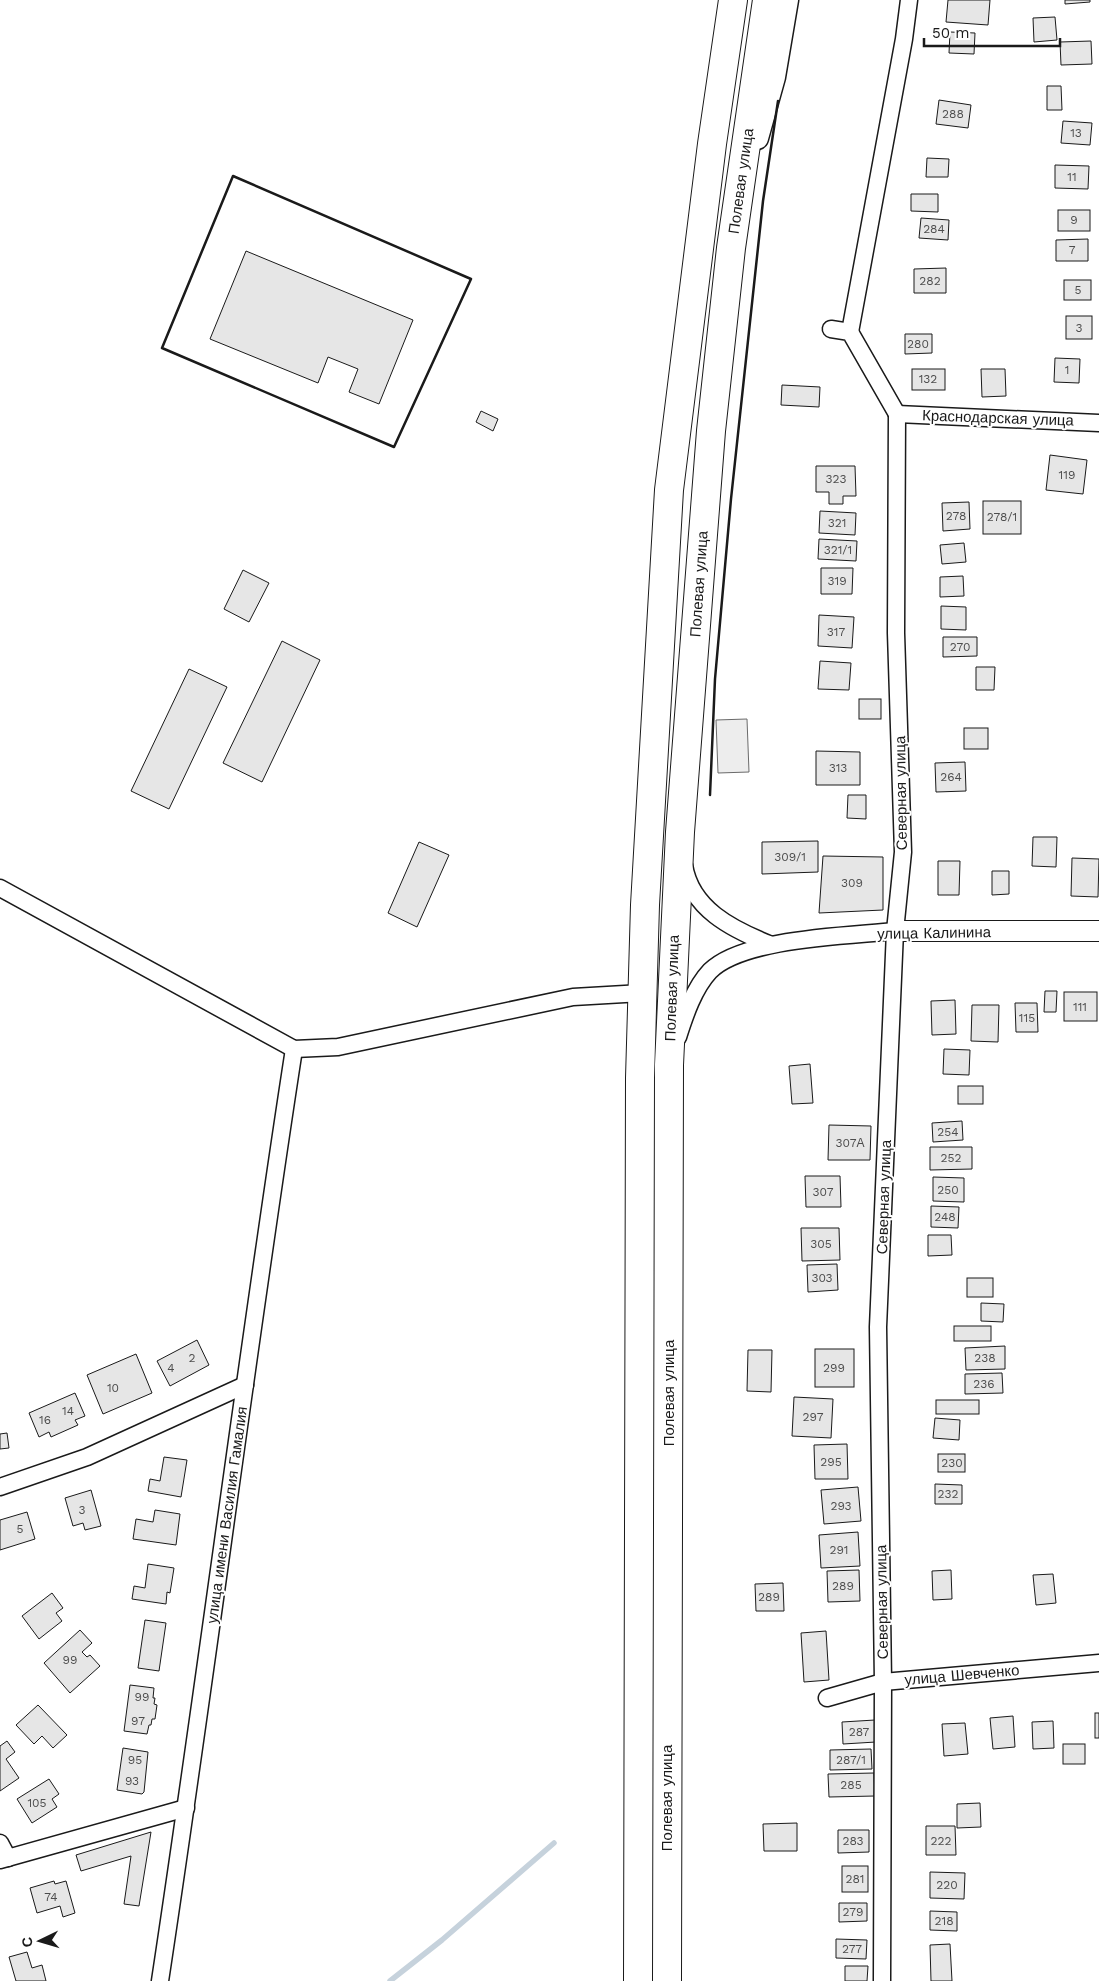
<svg xmlns="http://www.w3.org/2000/svg" width="1099" height="1981" viewBox="0 0 1099 1981" font-family="'Work Sans',sans-serif">
<style>
.parking{fill:#ededed;stroke:#6a6a6a}
.lines{fill:none;stroke-linecap:round;stroke-linejoin:round}
.stream{stroke:#c6d2dc;stroke-width:5.5}
.building{fill:#e6e6e6;stroke:#1a1a1a}
.minor-casing{stroke:#1a1a1a;stroke-width:19}
.tertiary-casing{stroke:#1a1a1a;stroke-width:22}
.secondary-casing{stroke:#1a1a1a;stroke-width:25}
.trunk-casing{stroke:#1a1a1a;stroke-width:30}
.minor{stroke:#fff;stroke-width:16}
.tertiary{stroke:#fff;stroke-width:20}
.secondary{stroke:#fff;stroke-width:22}
.trunk{stroke:#fff;stroke-width:28}
.wall{stroke:#1a1a1a;stroke-width:2.5}
.labels{text-anchor:middle;dominant-baseline:central;stroke-width:4;stroke-linejoin:round;paint-order:stroke}
.number-label{font-size:12px;fill:#4d4d4d}
.street-label{font-size:15px;fill:#1a1a1a;stroke:#fff}
</style>
<rect width="100%" height="100%" fill="#fff"/>
<polygon class="parking" points="747,719 749,772 718,773 716,720"/>
<g class="lines">
<polyline class="stream" points="390,1981 442,1940 554,1843"/>
</g>
<g class="building">
<polygon points="948,0 990,0 988,25 946,22"/>
<polygon points="1065,0 1090,0 1090,2 1065,4"/>
<polygon points="1055,17 1057,40 1034,42 1033,18"/>
<polygon points="950,32 975,33 974,54 949,53"/>
<polygon points="1091,41 1092,64 1061,65 1060,42"/>
<polygon points="1047,86 1061,86 1062,110 1047,110"/>
<polygon points="939,100 971,105 968,128 936,124"/>
<polygon points="1063,121 1092,123 1090,145 1061,143"/>
<polygon points="927,158 949,159 948,177 926,177"/>
<polygon points="1055,165 1089,166 1088,189 1055,188"/>
<polygon points="911,194 938,194 938,212 911,211"/>
<rect x="1058" y="210" width="32" height="21"/>
<polygon points="921,218 949,220 948,240 919,238"/>
<polygon points="1088,239 1088,261 1056,261 1056,240"/>
<polygon points="246,251 413,320 379,404 349,392 358,369 328,357 318,383 210,339"/>
<polygon points="946,268 946,293 914,293 914,269"/>
<rect x="1064" y="280" width="27" height="20"/>
<rect x="1066" y="316" width="26" height="23"/>
<polygon points="905,334 932,334 932,353 905,354"/>
<polygon points="1055,358 1080,359 1079,383 1054,382"/>
<rect x="912" y="369" width="33" height="21"/>
<polygon points="981,369 1005,369 1006,396 982,397"/>
<polygon points="782,385 820,387 819,407 781,405"/>
<polygon points="481,411 498,419 493,431 476,422"/>
<polygon points="1050,455 1087,460 1083,494 1046,490"/>
<polygon points="816,466 855,466 856,496 843,496 843,504 829,504 829,492 816,492"/>
<rect x="983" y="501" width="38" height="33"/>
<polygon points="969,502 970,529 943,531 942,503"/>
<polygon points="820,511 856,513 855,535 819,533"/>
<polygon points="819,539 857,541 856,561 818,559"/>
<polygon points="964,543 966,562 942,564 940,545"/>
<polygon points="821,568 853,568 852,594 821,594"/>
<polygon points="243,570 269,583 249,622 224,609"/>
<polygon points="963,576 964,596 940,597 940,577"/>
<polygon points="941,606 966,607 966,630 941,629"/>
<polygon points="819,615 854,617 852,648 818,646"/>
<polygon points="943,637 977,637 977,656 943,657"/>
<polygon points="282,641 320,660 262,782 223,763"/>
<polygon points="820,661 851,663 849,690 818,689"/>
<polygon points="976,667 995,667 994,690 976,690"/>
<polygon points="189,669 227,687 169,809 131,791"/>
<rect x="859" y="699" width="22" height="20"/>
<rect x="964" y="728" width="24" height="21"/>
<polygon points="816,751 860,752 860,785 816,785"/>
<polygon points="965,762 966,791 936,792 935,763"/>
<polygon points="848,795 866,795 866,819 847,818"/>
<polygon points="1033,837 1057,837 1056,867 1032,866"/>
<polygon points="818,841 818,872 762,874 762,842"/>
<polygon points="419,842 449,855 417,927 388,913"/>
<polygon points="823,856 883,857 883,910 819,913"/>
<polygon points="1072,858 1099,859 1098,897 1071,896"/>
<polygon points="938,861 960,861 959,895 938,895"/>
<polygon points="992,871 1009,871 1009,894 992,895"/>
<polygon points="1045,991 1057,991 1056,1012 1044,1012"/>
<rect x="1064" y="992" width="33" height="29"/>
<polygon points="955,1000 956,1034 932,1035 931,1001"/>
<polygon points="1015,1003 1037,1003 1038,1032 1016,1032"/>
<polygon points="972,1005 999,1005 998,1042 971,1041"/>
<polygon points="944,1049 970,1050 969,1075 943,1074"/>
<polygon points="810,1064 813,1103 792,1104 789,1066"/>
<rect x="958" y="1086" width="25" height="18"/>
<polygon points="962,1121 963,1140 933,1142 932,1123"/>
<polygon points="829,1125 871,1126 870,1160 828,1160"/>
<polygon points="930,1147 972,1147 972,1169 930,1170"/>
<polygon points="805,1176 840,1176 841,1207 806,1207"/>
<polygon points="933,1177 964,1178 964,1202 933,1201"/>
<polygon points="931,1206 959,1207 958,1228 931,1227"/>
<polygon points="801,1228 839,1228 840,1260 802,1261"/>
<polygon points="928,1235 951,1235 952,1255 928,1256"/>
<polygon points="837,1264 838,1290 808,1292 807,1265"/>
<rect x="967" y="1278" width="26" height="19"/>
<polygon points="981,1303 1004,1304 1003,1322 981,1321"/>
<rect x="954" y="1326" width="37" height="15"/>
<polygon points="197,1340 209,1365 170,1386 157,1361"/>
<polygon points="1005,1346 1005,1369 966,1370 965,1348"/>
<rect x="815" y="1349" width="39" height="38"/>
<polygon points="748,1350 772,1350 771,1392 747,1391"/>
<polygon points="136,1354 152,1393 103,1414 87,1375"/>
<polygon points="1002,1373 1003,1393 965,1394 965,1374"/>
<polygon points="75,1393 85,1416 75,1420 78,1425 51,1437 49,1432 39,1437 29,1413"/>
<polygon points="794,1397 833,1399 831,1438 792,1436"/>
<rect x="936" y="1400" width="43" height="14"/>
<polygon points="935,1418 960,1420 959,1440 933,1438"/>
<polygon points="7,1433 9,1448 0,1449 0,1434"/>
<polygon points="847,1444 848,1479 815,1479 814,1445"/>
<rect x="938" y="1454" width="27" height="18"/>
<polygon points="164,1457 187,1460 181,1497 148,1491 150,1479 160,1481"/>
<polygon points="935,1484 962,1485 962,1504 935,1504"/>
<polygon points="858,1487 861,1521 824,1524 821,1490"/>
<polygon points="91,1490 101,1526 85,1530 83,1523 73,1526 65,1498"/>
<polygon points="155,1510 180,1514 176,1545 133,1539 136,1519 153,1522"/>
<polygon points="27,1512 35,1539 0,1550 0,1520"/>
<polygon points="858,1532 860,1566 821,1568 819,1535"/>
<polygon points="148,1564 174,1568 170,1593 167,1592 166,1604 132,1599 134,1586 145,1588"/>
<polygon points="859,1570 860,1601 828,1602 827,1571"/>
<polygon points="951,1570 952,1599 933,1600 932,1571"/>
<polygon points="1053,1574 1056,1603 1036,1605 1033,1575"/>
<polygon points="783,1583 784,1611 756,1611 755,1584"/>
<polygon points="52,1593 63,1608 56,1613 62,1621 39,1639 22,1616"/>
<polygon points="145,1620 166,1623 159,1671 138,1668"/>
<polygon points="80,1630 92,1643 82,1652 87,1657 90,1655 100,1666 70,1693 44,1663"/>
<polygon points="826,1631 829,1680 804,1682 801,1633"/>
<polygon points="130,1685 154,1688 153,1698 155,1698 154,1704 157,1705 155,1719 152,1719 151,1725 149,1725 147,1734 124,1731"/>
<polygon points="38,1705 67,1735 53,1748 42,1736 34,1744 16,1725"/>
<rect x="1095" y="1713" width="4" height="25"/>
<polygon points="1013,1716 1015,1747 993,1749 990,1718"/>
<polygon points="875,1720 876,1742 843,1744 842,1722"/>
<polygon points="1053,1721 1054,1748 1033,1749 1032,1722"/>
<polygon points="965,1723 968,1754 944,1756 942,1724"/>
<polygon points="7,1741 15,1752 6,1759 19,1778 0,1791 0,1746"/>
<rect x="1063" y="1744" width="22" height="20"/>
<polygon points="123,1748 148,1752 144,1792 142,1794 117,1790"/>
<polygon points="871,1749 872,1769 830,1770 830,1750"/>
<polygon points="874,1773 875,1796 829,1797 828,1774"/>
<polygon points="49,1779 59,1794 52,1799 57,1807 32,1823 17,1799"/>
<polygon points="980,1803 981,1827 957,1828 957,1804"/>
<polygon points="797,1823 797,1851 764,1851 763,1824"/>
<polygon points="926,1826 955,1826 956,1855 926,1855"/>
<polygon points="838,1830 869,1830 869,1852 838,1853"/>
<polygon points="151,1832 139,1906 124,1904 131,1856 81,1871 76,1855"/>
<rect x="842" y="1866" width="26" height="26"/>
<polygon points="930,1872 965,1873 964,1899 930,1898"/>
<polygon points="54,1881 55,1884 66,1881 75,1913 63,1917 60,1906 37,1913 30,1888"/>
<polygon points="839,1903 867,1903 867,1921 839,1922"/>
<polygon points="930,1911 957,1912 957,1931 930,1930"/>
<polygon points="836,1939 867,1940 866,1959 836,1958"/>
<polygon points="950,1944 952,1981 931,1981 930,1945"/>
<polygon points="27,1952 32,1968 42,1965 46,1981 16,1981 9,1957"/>
<polygon points="845,1966 868,1966 867,1981 845,1981"/>
</g>
<g class="lines">
<g class="minor-casing">
<g id="minor">
<polyline points="831,329 850,332 897,414"/>
<polyline points="850,332 904,39 909,0"/>
<polyline points="897,414 1099,423"/>
<path d="M684 865C691 909 732 929 769 944"/>
<polyline points="0,888 294,1049 338,1047 573,997 642,993"/>
<path d="M678 1037C685 1015 694 988 710 971 743 938 848 936 895 931"/>
<polyline points="0,1487 87,1457 245,1385"/>
<polyline points="827,1698 883,1682 1099,1663"/>
<polyline points="0,1843 8,1858"/>
<polyline points="0,1860 186,1808"/>
<path d="M160 1981C207 1671 246 1359 294 1049"/>
<polyline points="882,1981 883,1682 878,1327 895,931 903,852 896,633 897,414"/>
</g>
</g>
<g class="tertiary-casing">
<polyline id="tertiary" points="895,931 1099,931"/>
</g>
<g class="secondary-casing">
<polyline id="secondary" points="757,138 774,77 787,0"/>
</g>
<g class="trunk-casing">
<g id="trunk">
<polyline points="638,1981 640,1078 645,905 669,490 712,144 733,0"/>
<polyline points="667,1981 669,1065 680,832 711,431 731,248 767,0"/>
</g>
</g>
<use href="#minor" class="minor"/>
<use href="#tertiary" class="tertiary"/>
<use href="#secondary" class="secondary"/>
<use href="#trunk" class="trunk"/>
<g class="wall">
<polygon points="233,176 471,279 394,447 162,348"/>
<polyline points="710,795 715,679 731,499 763,201 778,101"/>
</g>
</g>
<g class="labels">
<g class="number-label">
<text x="953" y="114">288</text>
<text x="1076" y="133">13</text>
<text x="1072" y="177">11</text>
<text x="1074" y="220">9</text>
<text x="934" y="229">284</text>
<text x="1072" y="250">7</text>
<text x="930" y="281">282</text>
<text x="1078" y="290">5</text>
<text x="1079" y="328">3</text>
<text x="918" y="344">280</text>
<text x="1067" y="370">1</text>
<text x="928" y="379">132</text>
<text x="1067" y="475">119</text>
<text x="836" y="479">323</text>
<text x="956" y="516">278</text>
<text x="1002" y="517">278/1</text>
<text x="837" y="523">321</text>
<text x="838" y="550">321/1</text>
<text x="837" y="581">319</text>
<text x="836" y="632">317</text>
<text x="960" y="647">270</text>
<text x="838" y="768">313</text>
<text x="951" y="777">264</text>
<text x="790" y="857">309/1</text>
<text x="852" y="883">309</text>
<text x="1080" y="1007">111</text>
<text x="1027" y="1018">115</text>
<text x="948" y="1132">254</text>
<text x="850" y="1143">307А</text>
<text x="951" y="1158">252</text>
<text x="948" y="1190">250</text>
<text x="823" y="1192">307</text>
<text x="945" y="1217">248</text>
<text x="821" y="1244">305</text>
<text x="822" y="1278">303</text>
<text x="192" y="1358">2</text>
<text x="985" y="1358">238</text>
<text x="171" y="1368">4</text>
<text x="834" y="1368">299</text>
<text x="984" y="1384">236</text>
<text x="113" y="1388">10</text>
<text x="68" y="1411">14</text>
<text x="813" y="1417">297</text>
<text x="45" y="1420">16</text>
<text x="831" y="1462">295</text>
<text x="952" y="1463">230</text>
<text x="948" y="1494">232</text>
<text x="841" y="1506">293</text>
<text x="82" y="1510">3</text>
<text x="20" y="1529">5</text>
<text x="839" y="1550">291</text>
<text x="843" y="1586">289</text>
<text x="769" y="1597">289</text>
<text x="70" y="1660">99</text>
<text x="142" y="1697">99</text>
<text x="138" y="1721">97</text>
<text x="859" y="1732">287</text>
<text x="135" y="1760">95</text>
<text x="851" y="1760">287/1</text>
<text x="132" y="1781">93</text>
<text x="851" y="1785">285</text>
<text x="37" y="1803">105</text>
<text x="853" y="1841">283</text>
<text x="941" y="1841">222</text>
<text x="855" y="1879">281</text>
<text x="947" y="1885">220</text>
<text x="51" y="1897">74</text>
<text x="853" y="1912">279</text>
<text x="944" y="1921">218</text>
<text x="852" y="1949">277</text>
</g>
<g class="street-label">
<text transform="translate(741 181) rotate(-82)">Полевая улица</text>
<text transform="translate(998 418) rotate(2)">Краснодарская улица</text>
<text transform="translate(699 584) rotate(-86)">Полевая улица</text>
<text transform="translate(901 793) rotate(-91)">Северная улица</text>
<text transform="translate(934 933) rotate(-1)">улица Калинина</text>
<text transform="translate(672 988) rotate(-88)">Полевая улица</text>
<text transform="translate(884 1197) rotate(-88)">Северная улица</text>
<text transform="translate(669 1393) rotate(-90)">Полевая улица</text>
<text transform="translate(227 1515) rotate(-82)">улица имени Василия Гамалия</text>
<text transform="translate(882 1602) rotate(-91)">Северная улица</text>
<text transform="translate(962 1675) rotate(-5)">улица Шевченко</text>
<text transform="translate(667 1798) rotate(-90)">Полевая улица</text>
</g>
</g>
<g transform="translate(40 1941) rotate(265)" stroke="#ffffff" stroke-width="4" paint-order="stroke">
<path d="M0-4L9 19L0 12L-9 19Z" fill="#1a1a1a"/>
<text y="-8" font-size="14" font-weight="bold" text-anchor="middle" fill="#1a1a1a">С</text>
</g>
<path d="M924 38v8h136v-8" fill="none" stroke="#1a1a1a" stroke-width="2.5"/>
<text x="932" y="38" font-size="15" fill="#1a1a1a" stroke="#ffffff" stroke-width="4" paint-order="stroke">50 m</text>
</svg>
